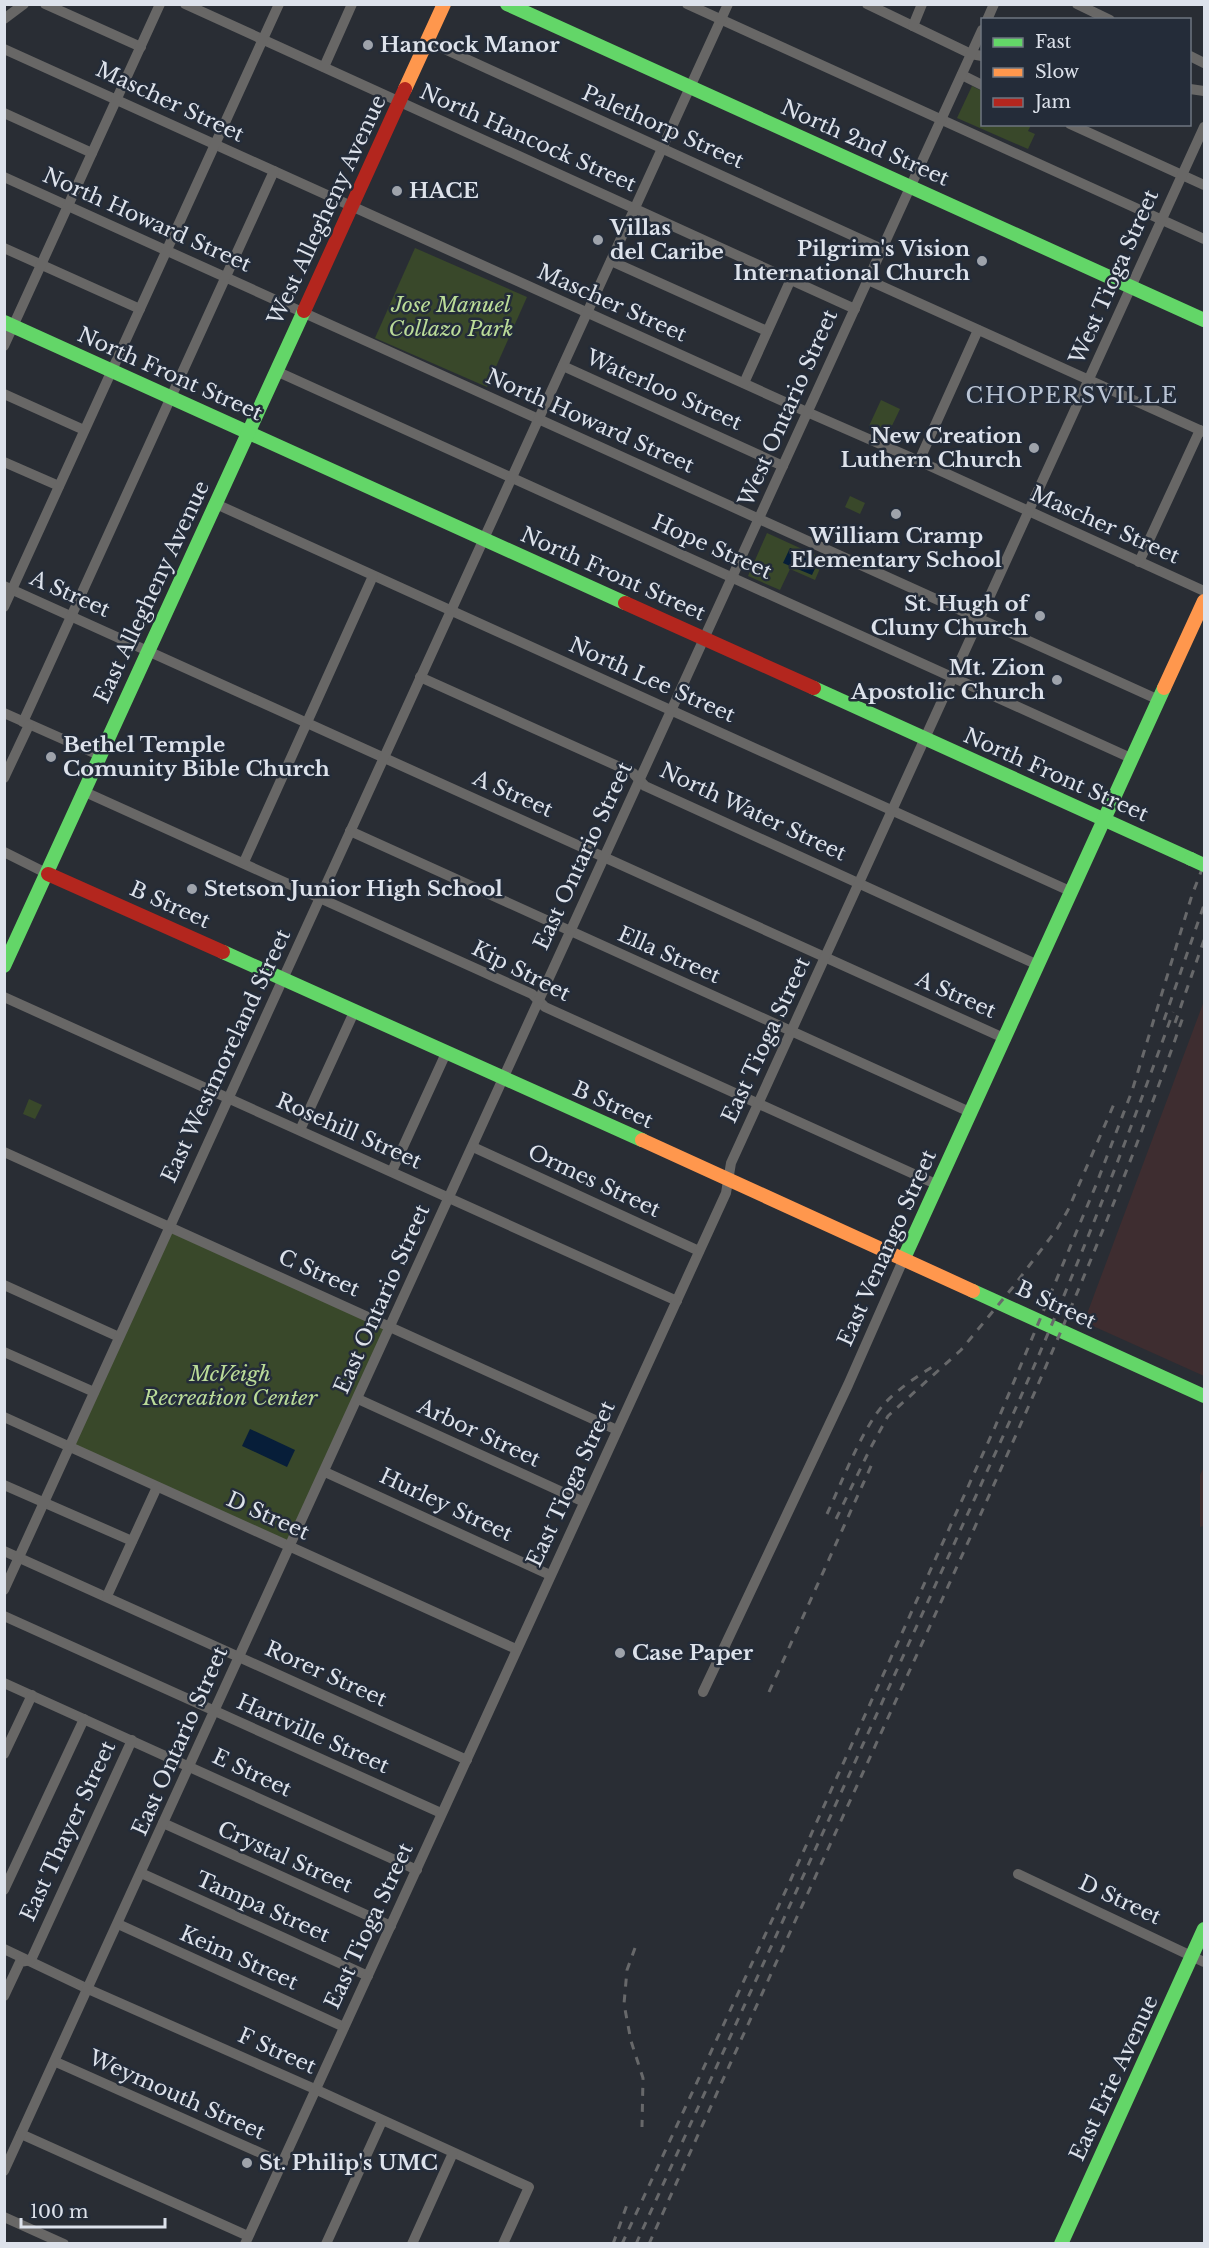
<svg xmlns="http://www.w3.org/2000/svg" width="1209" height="2248" viewBox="0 0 1209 2248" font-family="'Libre Baskerville',serif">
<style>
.medical{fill:#3e2d30}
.green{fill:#39482a}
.water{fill:#071e39}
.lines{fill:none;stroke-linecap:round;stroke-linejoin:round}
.street{stroke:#686766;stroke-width:10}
.fast{stroke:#63d668;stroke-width:14}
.slow{stroke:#ff974d;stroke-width:14}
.jam{stroke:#b3261e;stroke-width:14}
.rail{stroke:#67686a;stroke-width:3;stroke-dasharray:8 8;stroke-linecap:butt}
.fast-bridge{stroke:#63d668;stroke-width:14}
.poi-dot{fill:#9ea3ab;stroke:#242c39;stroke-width:2}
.labels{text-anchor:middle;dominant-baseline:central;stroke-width:5;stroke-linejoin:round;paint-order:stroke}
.poi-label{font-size:21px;font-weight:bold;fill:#dde2eb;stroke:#242c39;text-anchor:start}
.street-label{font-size:21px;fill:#dde2eb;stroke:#242c39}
.park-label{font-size:21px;font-style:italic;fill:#badb98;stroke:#242c39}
.neighbourhood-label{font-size:22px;letter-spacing:1.5px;fill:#bbc5d5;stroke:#242c39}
</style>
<rect width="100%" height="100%" fill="#292d34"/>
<g class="medical">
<polygon points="1204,1001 1204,1376 1084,1322"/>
<polygon points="1204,1467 1204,1526 1200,1527 1200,1475"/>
</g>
<g class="green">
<polygon points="972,86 982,91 982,124 1031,125 1028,131 1035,134 1028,149 957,118"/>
<polygon points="415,248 527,297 487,387 375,338"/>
<polygon points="881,400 900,409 888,434 869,426"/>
<polygon points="850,496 865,503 860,514 845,507"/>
<polygon points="767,533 824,559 815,580 790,569 780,590 748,576"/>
<polygon points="29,1099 42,1105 35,1119 23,1114"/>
<polygon points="169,1226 390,1327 290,1547 69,1447"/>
</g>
<g class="water">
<polygon points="790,548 819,560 812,575 783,563"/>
<polygon points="250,1429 295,1450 287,1467 242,1446"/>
</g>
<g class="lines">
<g class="street">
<polyline points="45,4 141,47"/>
<polyline points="185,4 855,309"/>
<polyline points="687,4 1204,239"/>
<polyline points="867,4 971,54 982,56"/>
<polyline points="1077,4 1110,20"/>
<polyline points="4,19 24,4"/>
<polyline points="987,20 994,4"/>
<polyline points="913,26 922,4"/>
<polyline points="427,41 882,249"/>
<polyline points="4,49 807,412 919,461 1204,591"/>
<polyline points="1190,56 1204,63"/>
<polyline points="324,67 352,4"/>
<polyline points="962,75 982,85"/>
<polyline points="1190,89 1204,91"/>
<polyline points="4,113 92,153"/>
<polyline points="1070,124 1204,185"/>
<polyline points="4,177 1159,700"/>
<polyline points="4,248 140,309"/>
<polyline points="611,261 767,331"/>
<polyline points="868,280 1204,432"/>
<polyline points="4,346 160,4"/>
<polyline points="563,366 783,466"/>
<polyline points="276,371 1133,759"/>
<polyline points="744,383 791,279"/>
<polyline points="4,394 84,430"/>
<polyline points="919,461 978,330"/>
<polyline points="4,462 59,486"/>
<polyline points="216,504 1072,892"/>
<polyline points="1139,562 1200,430"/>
<polyline points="4,586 1006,1039"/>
<polyline points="4,607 279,4"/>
<polyline points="420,677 633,773 645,786 1038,965"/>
<polyline points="4,713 101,756"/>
<polyline points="23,722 274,171"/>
<polyline points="4,778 29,725"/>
<polyline points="85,792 532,994 545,1007 938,1185"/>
<polyline points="350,831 972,1113"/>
<polyline points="4,852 48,874"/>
<polyline points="244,862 373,576"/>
<polyline points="4,997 677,1301"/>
<polyline points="300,1130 355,1010"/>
<polyline points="473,1147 699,1251"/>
<polyline points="4,1152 617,1430"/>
<polyline points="392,1171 447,1051"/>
<polyline points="4,1285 119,1337"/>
<polyline points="4,1352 94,1392"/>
<polyline points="358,1399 584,1502"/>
<polyline points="4,1417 516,1649"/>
<polyline points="325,1472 550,1575"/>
<polyline points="4,1485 132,1541"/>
<polyline points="4,1551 467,1760"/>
<polyline points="4,1590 728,4"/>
<polyline points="107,1596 157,1487"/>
<polyline points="4,1616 441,1813"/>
<polyline points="4,1683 417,1870"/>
<polyline points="703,1692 848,1385 904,1258"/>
<polyline points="4,1754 32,1695"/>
<polyline points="163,1823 391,1926"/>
<polyline points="141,1873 368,1976"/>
<polyline points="1018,1874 1204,1962"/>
<polyline points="4,1890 84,1719"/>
<polyline points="118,1924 344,2027"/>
<polyline points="4,1949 88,1989 317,2090 529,2187 503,2244"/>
<polyline points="4,1996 20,1962 31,1960 132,1740"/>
<polyline points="56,2062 283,2163"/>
<polyline points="21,2134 248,2236"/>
<polyline points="4,2171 982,30"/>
<polyline points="4,2217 64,2244"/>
<polyline points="245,2244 726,1193 731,1163 1204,127"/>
<polyline points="326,2244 382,2121"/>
<polyline points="412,2244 453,2153"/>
</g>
<g class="fast">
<polyline points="507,4 1204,320"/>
<polyline points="4,322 625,603"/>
<polyline points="814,688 1191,859"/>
<polyline points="223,952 642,1140"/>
<polyline points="4,966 304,311"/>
<polyline points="904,1258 1164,688"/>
<polyline points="973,1291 1204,1396"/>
<polyline points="1061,2244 1204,1929"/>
</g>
<g class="slow">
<polyline points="405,89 444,4"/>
<polyline points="1164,688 1204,601"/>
<polyline points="642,1140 973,1291"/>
</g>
<g class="jam">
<polyline points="304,311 405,89"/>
<polyline points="625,603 814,688"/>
<polyline points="48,874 223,952"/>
</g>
<g class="rail">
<polyline points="1164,1020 1204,905"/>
<polyline points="1175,1023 1204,940"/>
<path d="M827 1514C842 1482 862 1428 885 1403 899 1388 919 1375 937 1364"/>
<polyline points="836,1519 870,1449 888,1416 961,1350 1013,1287 1057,1229 1068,1210 1114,1104"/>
<polyline points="769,1692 872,1464"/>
<polyline points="635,1948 627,1970 624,2004 631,2041 643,2078 642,2127"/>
<polyline points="613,2244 628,2202"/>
<polyline points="622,2244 791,1879 995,1427 1096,1185 1132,1091 1192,895 1204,864"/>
<path d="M636 2244 1014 1412C1072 1281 1125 1147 1173 1012"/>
<path d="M649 2244C738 2045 829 1847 919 1650 1014 1442 1108 1234 1183 1017"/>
</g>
<polyline class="fast-bridge" points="1191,859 1204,865"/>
</g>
<g class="poi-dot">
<circle cx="368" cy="45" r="6"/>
<circle cx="397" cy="191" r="6"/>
<circle cx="598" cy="240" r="6"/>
<circle cx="982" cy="261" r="6"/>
<circle cx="1034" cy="448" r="6"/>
<circle cx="896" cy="514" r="6"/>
<circle cx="1040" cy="616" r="6"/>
<circle cx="1057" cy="680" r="6"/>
<circle cx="51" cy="757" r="6"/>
<circle cx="192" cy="889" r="6"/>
<circle cx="620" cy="1653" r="6"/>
<circle cx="247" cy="2163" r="6"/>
</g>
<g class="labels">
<g class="poi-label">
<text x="380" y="45">Hancock Manor</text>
<text x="409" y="191">HACE</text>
<text x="610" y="228">Villas<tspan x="610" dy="24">del Caribe</tspan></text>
<text x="970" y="249" text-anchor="end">Pilgrim's Vision<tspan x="970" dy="24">International Church</tspan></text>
<text x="1022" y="436" text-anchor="end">New Creation<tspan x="1022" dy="24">Luthern Church</tspan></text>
<text x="896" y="536" text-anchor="middle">William Cramp<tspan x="896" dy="24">Elementary School</tspan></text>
<text x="1028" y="604" text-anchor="end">St. Hugh of<tspan x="1028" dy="24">Cluny Church</tspan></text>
<text x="1045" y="668" text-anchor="end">Mt. Zion<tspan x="1045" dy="24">Apostolic Church</tspan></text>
<text x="63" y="745">Bethel Temple<tspan x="63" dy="24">Comunity Bible Church</tspan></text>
<text x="204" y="889">Stetson Junior High School</text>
<text x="632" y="1653">Case Paper</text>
<text x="259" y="2163">St. Philip's UMC</text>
</g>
<g class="street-label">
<text transform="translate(170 102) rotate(25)">Mascher Street</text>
<text transform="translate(663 127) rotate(24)">Palethorp Street</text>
<text transform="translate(528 138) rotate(24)">North Hancock Street</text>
<text transform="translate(865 143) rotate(24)">North 2nd Street</text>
<text transform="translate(327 210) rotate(-65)">West Allegheny Avenue</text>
<text transform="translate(147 220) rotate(24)">North Howard Street</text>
<text transform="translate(1114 277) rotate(-66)">West Tioga Street</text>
<text transform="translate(612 303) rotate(24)">Mascher Street</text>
<text transform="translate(170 374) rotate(24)">North Front Street</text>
<text transform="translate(664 390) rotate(24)">Waterloo Street</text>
<text transform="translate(788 408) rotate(-66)">West Ontario Street</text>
<text transform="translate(590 421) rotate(24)">North Howard Street</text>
<text transform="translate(1105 525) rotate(24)">Mascher Street</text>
<text transform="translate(712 547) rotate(24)">Hope Street</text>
<text transform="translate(613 574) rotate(24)">North Front Street</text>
<text transform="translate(152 592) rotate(-65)">East Allegheny Avenue</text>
<text transform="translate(70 594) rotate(24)">A Street</text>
<text transform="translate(652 680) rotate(24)">North Lee Street</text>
<text transform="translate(1056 775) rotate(24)">North Front Street</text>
<text transform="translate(513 794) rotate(24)">A Street</text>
<text transform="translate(753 812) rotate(25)">North Water Street</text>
<text transform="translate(583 856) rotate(-65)">East Ontario Street</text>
<text transform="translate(170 905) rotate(24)">B Street</text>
<text transform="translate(669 955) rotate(24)">Ella Street</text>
<text transform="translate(521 971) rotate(27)">Kip Street</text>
<text transform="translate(956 995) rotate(24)">A Street</text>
<text transform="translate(766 1040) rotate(-65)">East Tioga Street</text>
<text transform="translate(226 1056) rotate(-65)">East Westmoreland Street</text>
<text transform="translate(613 1105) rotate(24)">B Street</text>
<text transform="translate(349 1131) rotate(24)">Rosehill Street</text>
<text transform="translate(594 1181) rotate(25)">Ormes Street</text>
<text transform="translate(887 1248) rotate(-66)">East Venango Street</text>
<text transform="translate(319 1273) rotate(24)">C Street</text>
<text transform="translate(382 1299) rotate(-66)">East Ontario Street</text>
<text transform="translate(1056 1305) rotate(25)">B Street</text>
<text transform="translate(479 1433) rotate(25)">Arbor Street</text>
<text transform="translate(571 1484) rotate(-65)">East Tioga Street</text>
<text transform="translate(446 1505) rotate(25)">Hurley Street</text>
<text transform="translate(268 1516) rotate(24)">D Street</text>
<text transform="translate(326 1674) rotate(24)">Rorer Street</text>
<text transform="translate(313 1734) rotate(24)">Hartville Street</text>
<text transform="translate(180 1741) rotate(-66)">East Ontario Street</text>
<text transform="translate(252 1773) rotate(25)">E Street</text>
<text transform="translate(68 1831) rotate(-65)">East Thayer Street</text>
<text transform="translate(285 1857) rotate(24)">Crystal Street</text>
<text transform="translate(1120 1900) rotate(25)">D Street</text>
<text transform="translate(263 1907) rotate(24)">Tampa Street</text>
<text transform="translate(369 1926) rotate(-65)">East Tioga Street</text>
<text transform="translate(239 1958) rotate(24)">Keim Street</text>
<text transform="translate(277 2051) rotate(24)">F Street</text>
<text transform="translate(1114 2078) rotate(-65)">East Erie Avenue</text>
<text transform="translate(177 2095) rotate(24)">Weymouth Street</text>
</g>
<g class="park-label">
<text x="451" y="305">Jose Manuel<tspan x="451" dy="24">Collazo Park</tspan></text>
<text x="230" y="1374">McVeigh<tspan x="230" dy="24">Recreation Center</tspan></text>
</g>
<g class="neighbourhood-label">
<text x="1072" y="395">CHOPERSVILLE</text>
</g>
</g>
<rect width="1209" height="2248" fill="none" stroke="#dde2eb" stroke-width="12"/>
<rect x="981" y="18" width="210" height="108" fill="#242c39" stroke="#6e7580" stroke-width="1.5"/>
<rect x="993" y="38" width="30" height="9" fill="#63d668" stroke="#6e7580" stroke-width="1.5"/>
<text x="1035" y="48" font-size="18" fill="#dde2eb">Fast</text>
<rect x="993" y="68" width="30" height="9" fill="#ff974d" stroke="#6e7580" stroke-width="1.5"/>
<text x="1035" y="78" font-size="18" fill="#dde2eb">Slow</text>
<rect x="993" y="98" width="30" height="9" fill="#b3261e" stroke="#6e7580" stroke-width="1.5"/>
<text x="1035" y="108" font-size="18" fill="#dde2eb">Jam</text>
<path d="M21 2218v9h144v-9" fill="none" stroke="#dde2eb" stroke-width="3"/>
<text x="30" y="2218" font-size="18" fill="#dde2eb" stroke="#242c39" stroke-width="4.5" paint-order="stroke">100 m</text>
</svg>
